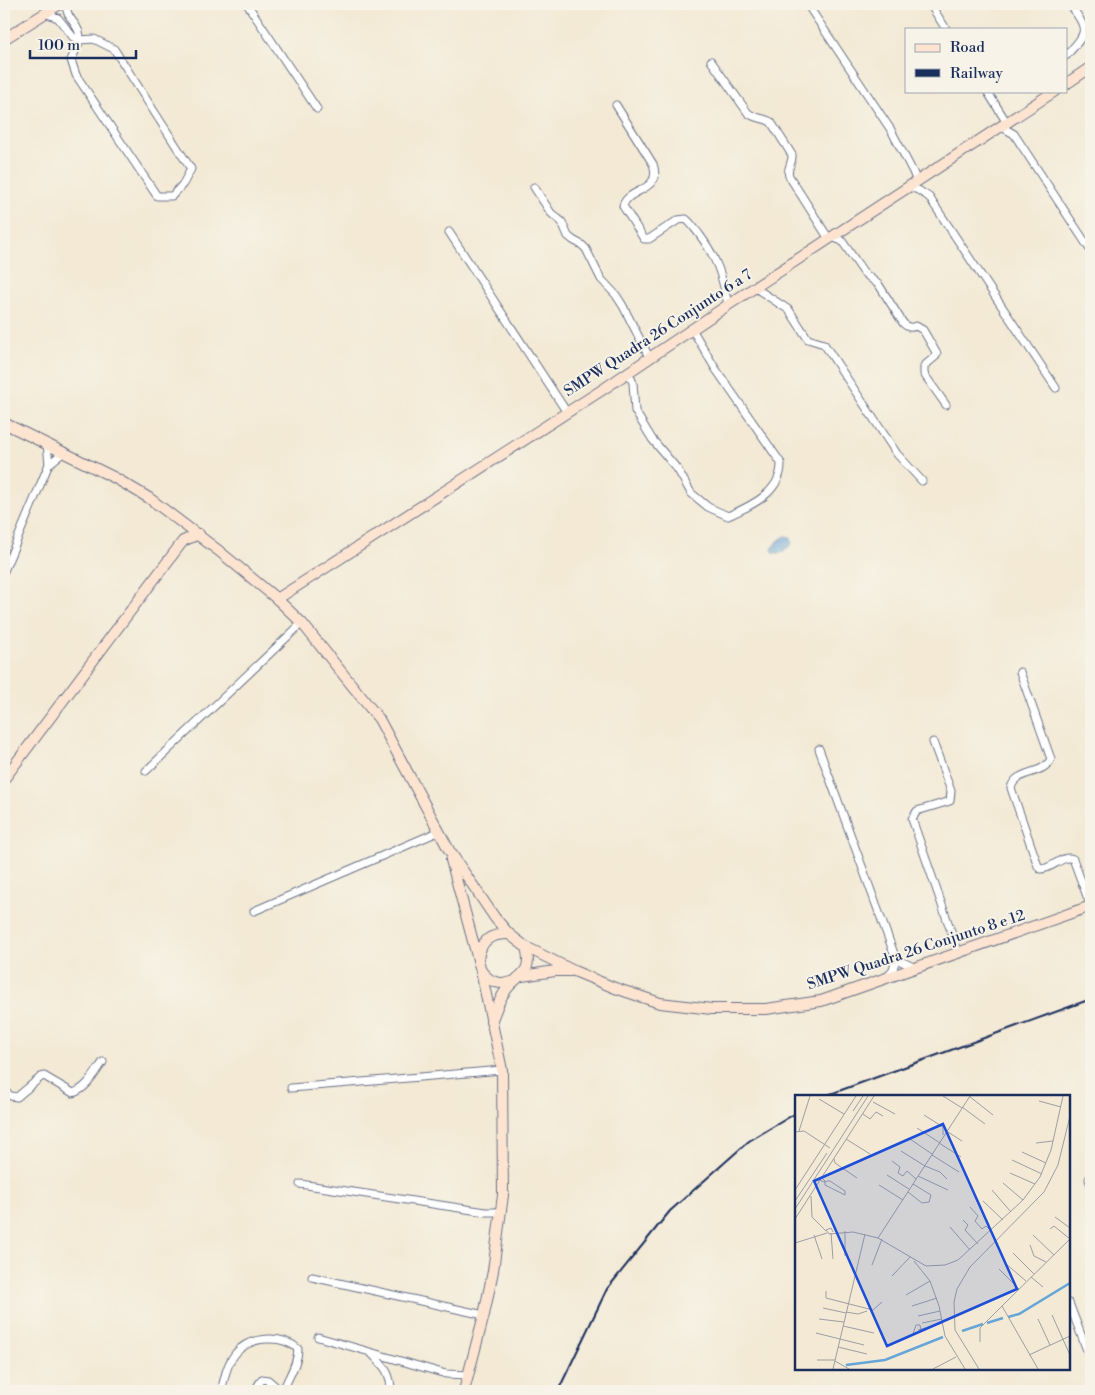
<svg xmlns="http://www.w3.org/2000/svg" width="1095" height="1395" viewBox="0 0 1095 1395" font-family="'Libre Bodoni',serif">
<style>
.water{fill:url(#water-rules);stroke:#406a9b}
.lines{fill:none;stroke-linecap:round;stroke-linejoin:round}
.street-casing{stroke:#677087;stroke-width:9}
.secondary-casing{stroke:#677087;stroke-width:12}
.street{stroke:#fff;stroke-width:7}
.secondary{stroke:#fde4d1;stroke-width:10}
.rail{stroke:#1b2f5e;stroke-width:2}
.labels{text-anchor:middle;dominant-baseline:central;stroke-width:4;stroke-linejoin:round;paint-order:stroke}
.street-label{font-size:15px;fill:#1b2f5e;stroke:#f7f3e8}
.inset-river{fill:none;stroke:#65a5d8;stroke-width:2.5}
.inset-road{fill:none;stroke:#9d9fa5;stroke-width:1}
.view{fill:#1d4ed8;fill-opacity:0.15;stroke:#1d4ed8;stroke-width:2.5}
.inset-edge{fill:none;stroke:#1b2f5e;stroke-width:2.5}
</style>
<defs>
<pattern id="water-rules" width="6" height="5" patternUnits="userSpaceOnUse" patternTransform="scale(1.25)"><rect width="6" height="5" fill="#65a5d8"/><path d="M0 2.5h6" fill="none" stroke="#5287b2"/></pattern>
</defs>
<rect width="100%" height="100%" fill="#f7f3e8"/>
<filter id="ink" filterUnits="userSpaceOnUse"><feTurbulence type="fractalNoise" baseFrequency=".02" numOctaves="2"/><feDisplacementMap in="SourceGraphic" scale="10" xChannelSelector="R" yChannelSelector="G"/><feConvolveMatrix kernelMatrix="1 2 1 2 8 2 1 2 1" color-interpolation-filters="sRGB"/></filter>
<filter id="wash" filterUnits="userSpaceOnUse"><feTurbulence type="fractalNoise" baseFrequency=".0096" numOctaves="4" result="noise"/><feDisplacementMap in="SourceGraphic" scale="20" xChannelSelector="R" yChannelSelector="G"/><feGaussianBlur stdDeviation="1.12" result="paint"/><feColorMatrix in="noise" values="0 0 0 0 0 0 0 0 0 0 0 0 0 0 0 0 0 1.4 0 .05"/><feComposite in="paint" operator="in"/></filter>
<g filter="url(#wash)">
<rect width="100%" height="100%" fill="#f3e9d4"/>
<path class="water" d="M786 536 791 538 792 544 781 553H774L772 549C775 543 779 539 786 536Z"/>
</g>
<g filter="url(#ink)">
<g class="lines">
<g class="street-casing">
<g id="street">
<polyline points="247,4 317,109"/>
<polyline points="930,4 946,29"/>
<polyline points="809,7 891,130 913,172 917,182"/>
<path d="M45 13 58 18 73 37 80 40 94 39 114 49 191 169 183 184 172 196H157L76 75 71 60C74 53 80 44 80 37 80 24 64 18 67 4"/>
<path d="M1066 56C1088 31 1089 32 1070 4"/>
<path d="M711 61 748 113C755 119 763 117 771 122L792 155C793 163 786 169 789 176L829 239"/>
<polyline points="987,91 1007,123"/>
<path d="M616 105 653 164C663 192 627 188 623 206L644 239H649L678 220 686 219C691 223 695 229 699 234 717 258 722 275 728 305"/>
<polyline points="1002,127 1014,134 1091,251"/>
<polyline points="534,187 551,213 562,222 568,236 573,240 582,245 586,249 601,279 616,295 623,306 649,357"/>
<polyline points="909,187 918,190 929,197 1056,388"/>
<polyline points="449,232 566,411"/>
<path d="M832 237 842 241 864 273 879 285 903 323C908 328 911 328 916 326L923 330 937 354 935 357 924 366V374L946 405"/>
<polyline points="754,287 789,310 808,339 824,344 897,454 922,481"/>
<path d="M628 371 633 383 635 411 652 439 678 470 691 493 708 507 728 516C751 506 782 492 781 463L715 368 692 329"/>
<polyline points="47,444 49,464"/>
<polyline points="4,571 49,464 64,452"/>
<path d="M1020 672 1051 759C1043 776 1016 769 1011 788L1038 866 1040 869C1052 870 1062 854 1073 859L1091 907"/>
<polyline points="933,742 951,791 950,801 917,811 912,819 959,954"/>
<polyline points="819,749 896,959 893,969 887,978"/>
<polyline points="146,771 302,623"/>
<polyline points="254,911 440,831"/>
<polyline points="896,959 916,968"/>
<polyline points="291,1088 502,1070"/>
<path d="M4 1091 11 1096 17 1097 41 1077 44 1076 73 1093C87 1089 95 1073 103 1062"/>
<polyline points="1089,1179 1091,1185"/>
<polyline points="300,1184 486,1212 501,1212"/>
<polyline points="312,1277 484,1315"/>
<polyline points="1069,1303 1091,1361"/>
<polyline points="318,1337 446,1374 468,1375"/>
<path d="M372 1354C384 1366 391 1373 391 1391"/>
<path d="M221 1391C225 1378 226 1365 235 1354 249 1336 282 1334 298 1349 298 1364 288 1377 283 1391"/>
<polyline points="258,1391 257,1387 262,1379 268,1380 275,1386 276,1391"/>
</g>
</g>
<g class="secondary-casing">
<g id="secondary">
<polyline points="4,39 60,4"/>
<polyline points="1066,84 1091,67"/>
<polyline points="4,423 115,478 149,498 219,551 277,599 302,623 379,719 449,850 495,918 509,934 526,947 574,971 615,988 660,1003 712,1009 766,1009 821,1001 1091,906"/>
<polyline points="277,599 602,390 728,305 1055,91"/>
<polyline points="4,779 183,541 199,534"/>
<polyline points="451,860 481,971 502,1070 503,1195 493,1271 484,1315 464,1391"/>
<path d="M478 959C481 940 490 934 509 934"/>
<path d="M481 971C490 982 498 985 512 982"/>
<polyline points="522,976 555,971 570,971"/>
<path d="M491 1022C495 1013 498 1002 504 993 516 973 534 977 526 947"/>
</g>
</g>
<use href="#street" class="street"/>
<use href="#secondary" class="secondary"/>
<g class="rail">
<polyline points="825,1096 1091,999"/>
<polyline points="558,1391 607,1289 670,1211 749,1141 796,1113"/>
</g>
</g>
</g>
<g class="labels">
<g class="street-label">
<text transform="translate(658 333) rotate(-33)">SMPW Quadra 26 Conjunto 6 a 7</text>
<text transform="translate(916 950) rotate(-18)">SMPW Quadra 26 Conjunto 8 e 12</text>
</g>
</g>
<g transform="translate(795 1095)">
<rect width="275" height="275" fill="#f3e9d4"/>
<path class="inset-river" d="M213 222 224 219 275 188M192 228 208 223M167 236 188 229M51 270 90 265 148 242"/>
<path class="inset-road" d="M148 1 167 13M174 1 198 20M24 4 49 19M244 6 266 12M78 7 100 19M167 12 190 29M58 16 68 1M68 19 75 24 81 17 88 21M129 20 148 32V40M122 33 145 48M4 36 15 1M0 37 9 36 35 53M153 37 167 46M51 44 75 59M115 44 137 59M144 48 166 62M241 48 258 46M106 56 130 71M227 57 251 68M137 60 164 77M39 64 40 68 62 83M217 65 247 79M97 66 105 72 103 78 108 81 112 76 121 84M130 71 145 77 152 84M215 78 240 89M92 80 114 94M123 81 153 95M25 85 29 87H30L32 86H35L50 96V100L30 90V86L27 83M208 88 228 105M84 90 108 105M0 95 61 1M197 95 216 117M113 97 127 108 134 107 136 100 118 89M16 101 17 122 31 136M0 106 32 58M188 106 208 125M175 112 183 121 180 126 187 134 191 131 196 136M0 114 73 1M260 122 275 133M0 124 79 1M168 125 173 130 170 135 183 149M155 132 175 155M255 134 259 131 275 144M38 137 36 133 31 135 34 139 58 137 83 143 131 171 150 170 163 165 228 105 245 82 256 55 268 1M36 138 38 164M19 140 27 164M238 140 259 160M83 143 175 1M0 148 32 138M235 150 239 161 251 167M218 158 239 179M50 161V136M119 166 135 186 144 211 150 241 170 274M210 168 231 186M77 170 87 144M204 174 224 194M97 181 115 162M236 182 248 192M31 196V203L78 215 87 207M111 200 135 186M117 211 142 203M28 213 51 218M51 217 63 219 72 216M257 220 275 260M123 221 145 216M24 224 49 227M243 224 255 250M127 228 147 224M48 231 79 238M123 235 147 228M21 238 69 250M118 239 121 230H125L126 236M185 247V233L207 211M43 252 72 259M234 260 275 241M22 265H40M40 266 54 274M38 274 70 139M138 274 161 262M184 274 160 235 159 207 162 194 175 172 249 97 263 70 275 21M243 274 207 211 275 144"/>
<path class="view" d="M148 29 222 194 92 251 19 86Z"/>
<rect width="275" height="275" class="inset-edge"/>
</g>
<rect width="1095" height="1395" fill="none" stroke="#f7f3e8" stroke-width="20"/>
<rect x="905" y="28" width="162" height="65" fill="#f7f3e8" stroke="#9fa5b1"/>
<rect x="915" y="44" width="25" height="8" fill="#fde4d1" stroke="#9fa5b1"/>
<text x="950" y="52" font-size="15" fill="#1b2f5e">Road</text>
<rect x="915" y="69" width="25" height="8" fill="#1b2f5e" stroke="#9fa5b1"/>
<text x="950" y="78" font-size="15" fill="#1b2f5e">Railway</text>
<path d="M30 50v8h106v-8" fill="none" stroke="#1b2f5e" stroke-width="2.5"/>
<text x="38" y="50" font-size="15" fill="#1b2f5e" stroke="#f7f3e8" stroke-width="4" paint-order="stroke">100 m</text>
</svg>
